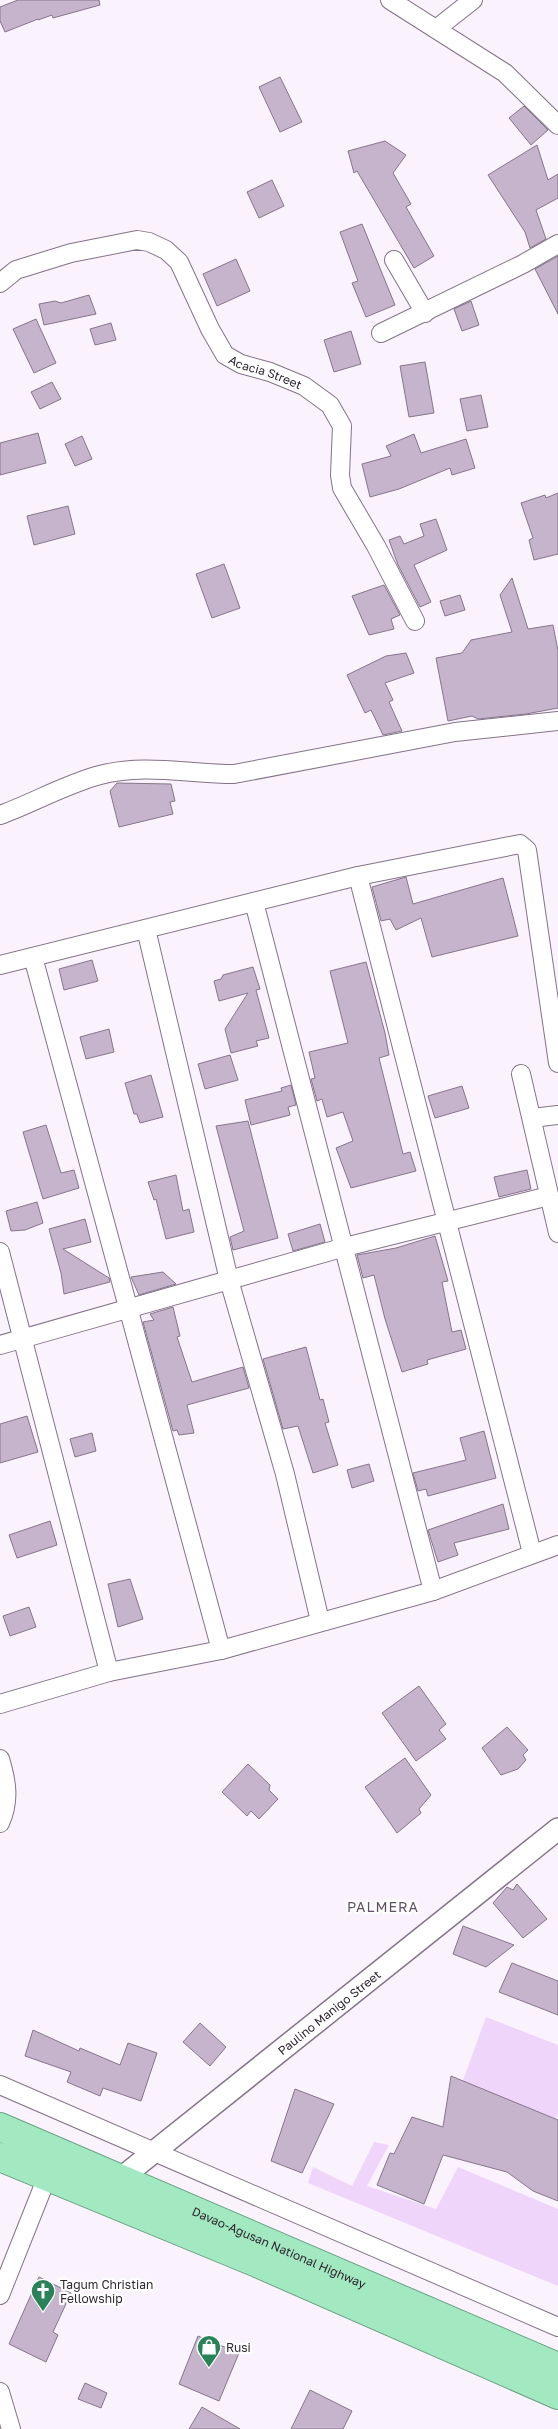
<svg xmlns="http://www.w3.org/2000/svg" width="558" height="2429" viewBox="0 0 558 2429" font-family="'Golos Text',sans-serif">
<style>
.green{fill:#f0d5fa}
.building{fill:#c6b4cc;stroke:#86758c}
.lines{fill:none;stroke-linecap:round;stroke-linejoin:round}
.minor-casing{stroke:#84738a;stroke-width:20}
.tertiary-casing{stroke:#84738a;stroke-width:24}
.trunk-casing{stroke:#6aa183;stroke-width:30}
.minor{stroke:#fff;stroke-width:18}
.tertiary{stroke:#fff;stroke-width:21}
.trunk{stroke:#a2e8c0;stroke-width:28}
.labels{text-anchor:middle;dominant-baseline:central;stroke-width:4.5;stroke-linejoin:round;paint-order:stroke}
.street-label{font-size:12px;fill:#2e2730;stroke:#fff}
.poi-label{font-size:12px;fill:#2e2730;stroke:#fff;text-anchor:start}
.neighbourhood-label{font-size:14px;letter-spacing:1px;fill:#615166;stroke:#fff}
</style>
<rect width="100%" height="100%" fill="#faf3fd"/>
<g class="green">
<polygon points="486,2017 558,2045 558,2113 556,2119 462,2083"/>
<polygon points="374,2142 389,2145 367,2186 436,2209 458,2167 558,2209 558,2286 308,2183 313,2167 352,2186"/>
</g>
<g class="building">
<polygon points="18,0 99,0 100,5 53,18 52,15 38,20 38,19 5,32 0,21 0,7"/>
<polygon points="280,77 302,122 280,132 259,87"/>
<polygon points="524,106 548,130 531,145 509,118"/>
<polygon points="385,141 406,155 393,173 411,204 406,207 434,256 414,268 357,171 354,173 348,151"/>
<polygon points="537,145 548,180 558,174 558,198 536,210 546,239 530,248 525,232 488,175"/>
<polygon points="272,180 284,206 259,218 247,192"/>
<polygon points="362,224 395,305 366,317 352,283 358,281 340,232"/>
<polygon points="558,256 558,314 535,269"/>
<polygon points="236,259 250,291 217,306 203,274"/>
<polygon points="89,295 96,314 44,325 39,304 55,301 61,303"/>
<polygon points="471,301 479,325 462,331 454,309"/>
<polygon points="36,319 56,363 34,373 13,329"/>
<polygon points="111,323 116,340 95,345 90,329"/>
<polygon points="351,331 361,364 334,372 324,340"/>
<polygon points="425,362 434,413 409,417 400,366"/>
<polygon points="52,382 61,399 40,409 31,392"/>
<polygon points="481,395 488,427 467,431 460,399"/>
<polygon points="38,433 46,463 0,475 0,443"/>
<polygon points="414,434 421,453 466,439 475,468 452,475 450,468 399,489 370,497 362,464 391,456 386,446"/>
<polygon points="82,436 92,459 75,466 65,444"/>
<polygon points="558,493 558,554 534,560 529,540 533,538 521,503 545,495 546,498"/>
<polygon points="68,506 75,534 34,545 27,516"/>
<polygon points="436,519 447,550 414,565 431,602 420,607 398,565 389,540 400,536 404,544 424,536 420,524"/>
<polygon points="224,564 240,608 212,618 196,574"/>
<polygon points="512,578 528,629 553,625 558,651 558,708 526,714 478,719 472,716 448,721 436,658 462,653 471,640 512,632 500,595"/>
<polygon points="384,585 400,615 391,619 394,629 369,635 352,596"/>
<polygon points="460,595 465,610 445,616 440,601"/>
<polygon points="406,653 414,673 385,683 393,700 389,702 402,731 383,735 371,710 365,713 347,675 386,656"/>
<polygon points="117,783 171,784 175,801 170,802 173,814 119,827 110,791"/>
<polygon points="406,877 413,904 503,878 518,936 432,957 421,918 396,930 390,919 381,921 372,887"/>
<polygon points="92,960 98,981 64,990 59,969"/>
<polygon points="366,962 385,1033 389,1055 379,1058 403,1154 410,1152 416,1171 351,1188 336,1148 353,1141 343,1112 327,1117 322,1099 317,1101 311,1079 315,1078 309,1052 348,1043 330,971"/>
<polygon points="253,967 260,989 256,990 269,1038 256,1041 258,1046 231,1053 225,1029 248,993 219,1001 214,981 221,979 223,975"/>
<polygon points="109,1029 114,1052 86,1059 80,1037"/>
<polygon points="230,1055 238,1080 205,1089 198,1064"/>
<polygon points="151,1075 163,1117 140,1123 137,1114 134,1114 125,1083"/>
<polygon points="291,1085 296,1105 288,1107 290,1115 251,1125 245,1100 282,1091 281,1088"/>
<polygon points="462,1086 469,1108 435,1118 428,1096"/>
<polygon points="248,1121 278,1238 233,1250 230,1237 244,1231 216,1126"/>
<polygon points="46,1125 61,1173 74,1170 79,1188 43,1199 23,1132"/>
<polygon points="527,1170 531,1189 499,1197 494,1177"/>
<polygon points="176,1175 183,1211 189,1209 194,1232 166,1239 156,1199 154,1200 148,1182"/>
<polygon points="37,1202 43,1223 25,1230 11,1231 6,1211"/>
<polygon points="85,1219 91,1242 63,1249 109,1278 110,1282 64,1294 61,1273 49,1229"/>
<polygon points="320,1224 325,1242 293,1251 288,1234"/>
<polygon points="435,1236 448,1281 442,1282 452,1332 461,1330 466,1349 427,1360 428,1364 402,1372 385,1319 374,1275 363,1278 357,1255 396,1248"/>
<polygon points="163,1272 176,1284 139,1295 131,1277"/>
<polygon points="173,1307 180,1336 177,1337 192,1382 243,1367 249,1388 187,1405 194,1433 179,1435 177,1430 173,1431 143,1322 154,1320 150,1314"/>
<polygon points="306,1347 320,1400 323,1399 329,1422 325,1423 338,1465 313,1473 298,1426 283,1429 263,1359"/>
<polygon points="27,1416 38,1452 0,1463 0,1424"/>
<polygon points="484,1431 496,1478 428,1496 426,1489 418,1491 413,1473 466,1460 460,1438"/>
<polygon points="92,1433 96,1451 75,1457 70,1439"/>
<polygon points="369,1464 374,1481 352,1488 347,1470"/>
<polygon points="503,1504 509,1529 454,1543 458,1555 438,1562 428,1530"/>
<polygon points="50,1521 57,1545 17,1558 9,1535"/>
<polygon points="130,1579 143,1619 118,1627 108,1584"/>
<polygon points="29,1607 36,1627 10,1636 3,1616"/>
<polygon points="419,1686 446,1724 439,1730 446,1739 416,1761 382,1713"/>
<polygon points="507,1727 528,1750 523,1755 526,1760 518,1769 501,1775 482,1748"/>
<polygon points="405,1758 431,1795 419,1809 421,1813 397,1833 365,1787"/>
<polygon points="248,1764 270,1785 269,1790 278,1799 259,1819 251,1811 247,1816 222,1792"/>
<polygon points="517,1884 547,1919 523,1938 493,1903 507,1887 513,1890"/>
<polygon points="463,1926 514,1945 486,1967 453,1954"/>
<polygon points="512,1963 558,1981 558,2015 499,1992"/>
<polygon points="200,2023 226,2047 210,2066 183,2042"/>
<polygon points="33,2030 79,2051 80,2048 120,2065 128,2043 157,2053 141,2101 103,2088 100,2096 67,2082 71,2072 25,2056"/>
<polygon points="451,2076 558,2120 558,2201 533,2191 507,2172 443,2155 424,2204 377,2185 390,2153 394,2154 412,2117 443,2127"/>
<polygon points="295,2089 334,2104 302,2173 271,2161"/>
<polygon points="39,2277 71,2293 53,2332 58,2335 46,2362 9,2344"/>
<polygon points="198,2336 239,2353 219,2401 179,2384"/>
<polygon points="85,2383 107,2393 101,2408 78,2399"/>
<polygon points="310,2390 352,2411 343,2429 291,2429"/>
<polygon points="202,2407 240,2429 189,2429"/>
</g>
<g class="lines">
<g class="minor-casing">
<g id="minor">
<polyline points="390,0 505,73 558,125"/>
<polyline points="436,29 473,0"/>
<polyline points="394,260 425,313"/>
<path id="s1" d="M0 283 16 270 71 253 137 240 149 242 166 250 179 262 210 329 225 355 241 364 270 372 304 386 330 405 342 426 340 475 342 488 376 546 415 621"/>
<polyline points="381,333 523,264 558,244"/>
<path d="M0 815C33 803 66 784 100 775 144 763 189 774 234 774L455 732 558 721"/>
<polyline points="358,876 532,1553"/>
<polyline points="254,902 433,1591"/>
<polyline points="146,929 229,1280 285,1474 320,1621"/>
<polyline points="33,957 221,1650"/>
<polyline points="0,965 358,876 520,844 527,850 558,1063"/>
<polyline points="521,1074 558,1233"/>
<polyline points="532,1118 558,1115"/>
<polyline points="0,1252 109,1672"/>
<polyline points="0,1345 345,1247 549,1196"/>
<polyline points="0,1704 109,1672 221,1650 433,1591 558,1545"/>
<path d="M0 1759C7 1782 10 1801 0 1823"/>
<polyline points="0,2085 558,2327"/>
<polyline points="0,2295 47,2177"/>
<polyline points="0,2392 11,2429"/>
</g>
</g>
<g class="tertiary-casing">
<g id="tertiary">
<path id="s2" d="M116 2190 120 2179 558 1829"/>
</g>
</g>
<g class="trunk-casing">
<g id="trunk">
<path id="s3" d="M0 2127 558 2367"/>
<polyline points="0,2157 257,2263 558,2395"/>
</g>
</g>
<use href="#minor" class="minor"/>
<use href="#tertiary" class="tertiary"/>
<use href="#trunk" class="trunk"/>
</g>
<defs>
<g id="church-pin" transform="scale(1.25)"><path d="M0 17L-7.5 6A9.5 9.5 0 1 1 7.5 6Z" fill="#2a8358" stroke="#fff"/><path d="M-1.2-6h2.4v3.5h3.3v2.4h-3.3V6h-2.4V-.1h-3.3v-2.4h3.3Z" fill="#fff"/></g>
<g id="shop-pin" transform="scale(1.25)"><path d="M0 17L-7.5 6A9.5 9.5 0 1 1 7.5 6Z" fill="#2a8358" stroke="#fff"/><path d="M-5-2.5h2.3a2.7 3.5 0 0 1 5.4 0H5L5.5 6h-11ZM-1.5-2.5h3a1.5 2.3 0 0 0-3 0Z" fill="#fff"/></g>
</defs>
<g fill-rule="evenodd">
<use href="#church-pin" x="43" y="2291"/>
<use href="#shop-pin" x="209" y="2347"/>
</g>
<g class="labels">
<g class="street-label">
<text stroke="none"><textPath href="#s1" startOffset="342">Acacia Street</textPath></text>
<text stroke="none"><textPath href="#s2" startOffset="279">Paulino Manigo Street</textPath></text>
<text stroke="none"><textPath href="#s3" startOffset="304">Davao-Agusan National Highway</textPath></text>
</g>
<g class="poi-label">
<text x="60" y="2284">Tagum Christian<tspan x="60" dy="14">Fellowship</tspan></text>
<text x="226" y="2347">Rusi</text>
</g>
<g class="neighbourhood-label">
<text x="383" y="1906">PALMERA</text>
</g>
</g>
</svg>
